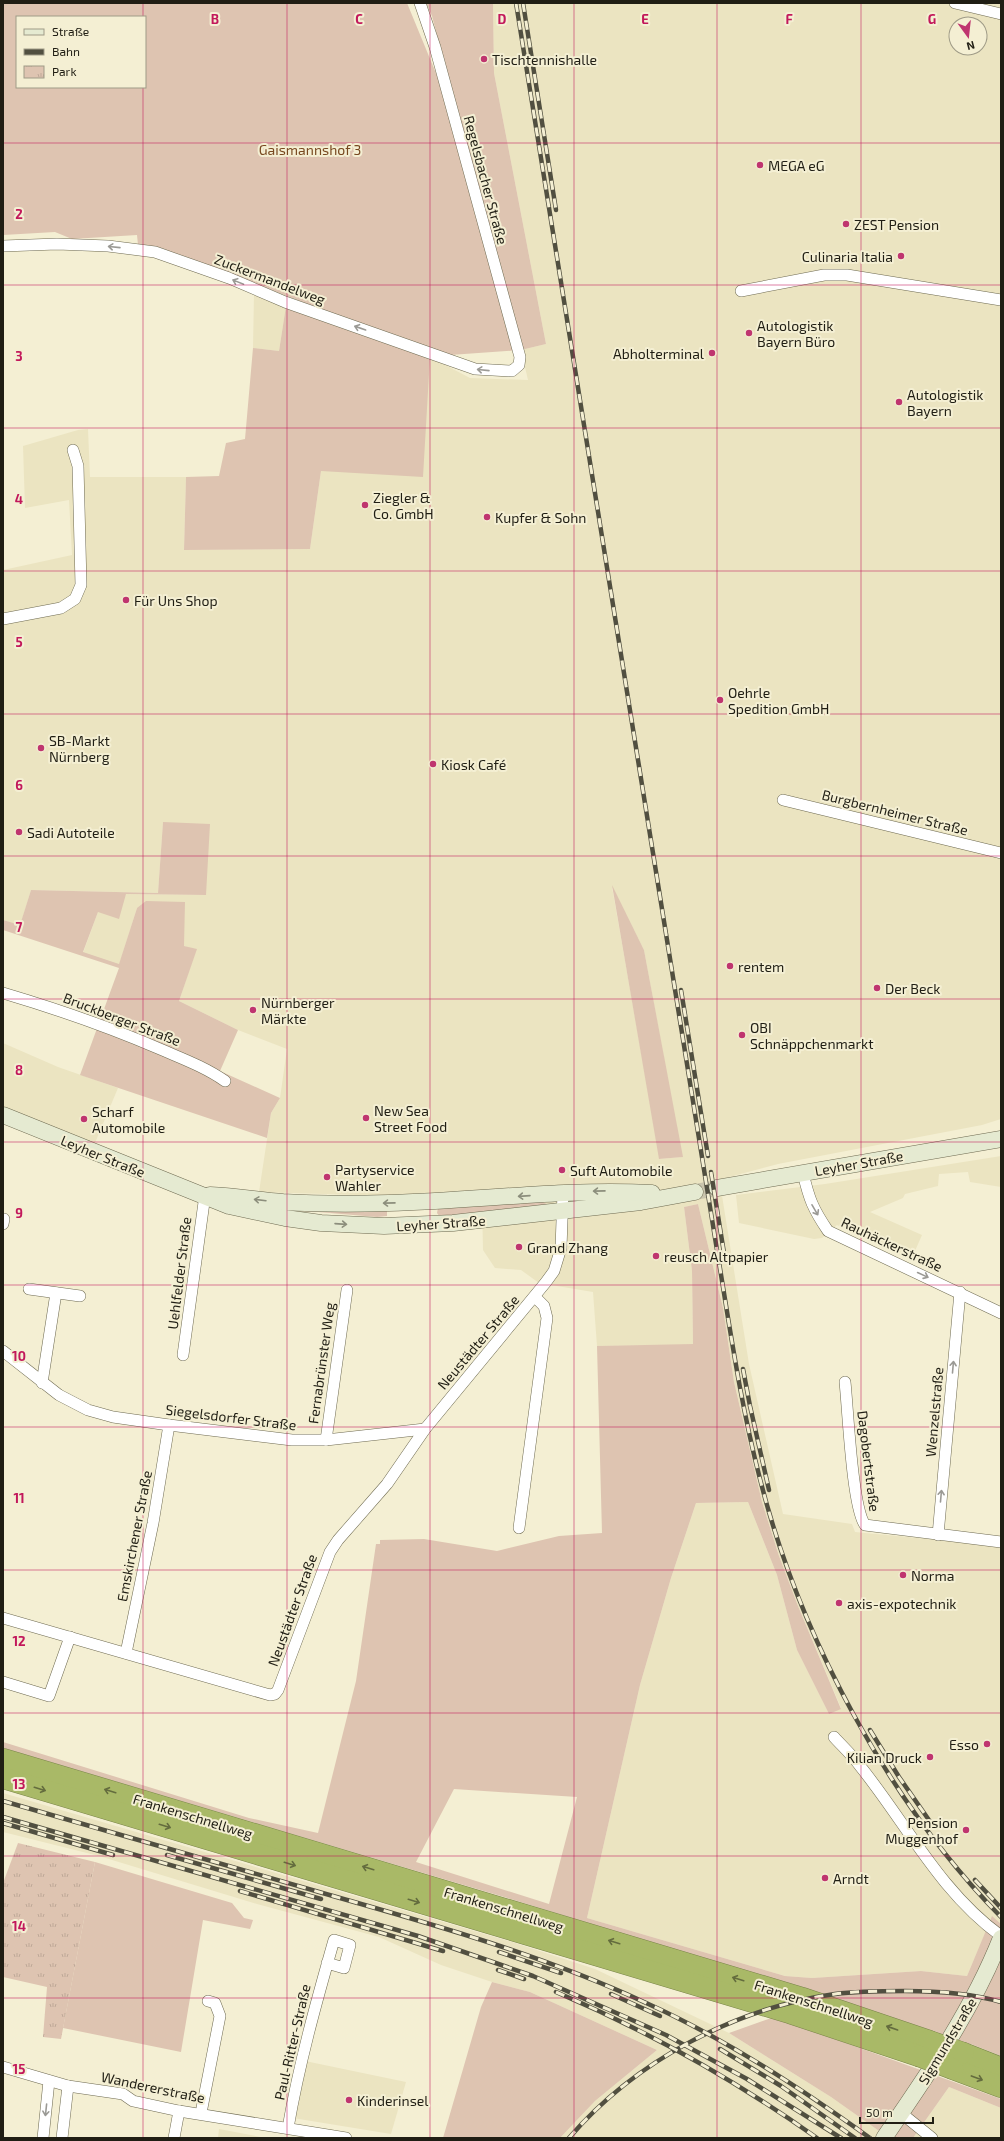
<svg xmlns="http://www.w3.org/2000/svg" width="1004" height="2141" viewBox="0 0 1004 2141" font-family="'Exo 2',sans-serif">
<style>
.built{fill:#ebe4c1;fill-rule:evenodd}
.green{fill:#dec4b1;fill-rule:evenodd}
.park{fill:url(#park-tufts)}
.lines{fill:none;stroke-linecap:round;stroke-linejoin:round}
.secondary-tunnel{stroke:#cac5ad;stroke-width:16;stroke-dasharray:16 8;stroke-linecap:butt}
.street-casing{stroke:#6e6a51;stroke-width:12}
.secondary-casing{stroke:#6e6a51;stroke-width:17}
.highway-casing{stroke:#79834a;stroke-width:22}
.street{stroke:#fff;stroke-width:11}
.secondary{stroke:#e5ead1;stroke-width:16}
.highway{stroke:#a9b967;stroke-width:21}
.rail-casing{stroke:#514f40;stroke-width:4.5}
.rail{stroke:#f4efd3;stroke-width:3;stroke-dasharray:9;stroke-linecap:butt}
.highway-bridge-casing{stroke:#79834a;stroke-width:22;stroke-linecap:butt}
.highway-bridge{stroke:#a9b967;stroke-width:21}
.oneway{stroke:#9b9a95}
.oneway2{stroke:#8c8e7c}
.oneway3{stroke:#646c3e}
.grid{fill:none;stroke:#c2185b;stroke-width:1;stroke-opacity:0.55}
.poi-dot{fill:#bf356f;stroke:#f4efd3;stroke-width:1.5}
.labels{text-anchor:middle;dominant-baseline:central;stroke-width:4;stroke-linejoin:round;paint-order:stroke}
.poi-label{font-size:14px;fill:#201e14;stroke:#f4efd3;text-anchor:start}
.park-label{font-size:14px;fill:#784920;stroke:#f4efd3}
.street-label{font-size:14px;fill:#201e14;stroke:#f4efd3}
.grid-label{font-size:13px;text-anchor:middle;font-weight:bold;fill:#c2185b;stroke:#f4efd3;stroke-width:4;stroke-linejoin:round;paint-order:stroke}
</style>
<defs>
<pattern id="park-tufts" width="24" height="20" patternUnits="userSpaceOnUse"><rect width="24" height="20" fill="#dec4b1"/><path d="M3 7l-1-3M5 7V3M7 7l1-3M15 17l-1-3M17 17v-4M19 17l1-3" fill="none" stroke="#bea897"/></pattern>
</defs>
<rect width="100%" height="100%" fill="#f4efd3"/>
<g class="built">
<path d="M493 3H1001V1119L982 1125 778 1164 718 1180 720 1183 749 1364 783 1514 852 1524 855 1532 1001 1546V1924L992 1917 967 1976 921 1971 812 1978 785 1976 587 1918 640 1685 671 1578 696 1503 748 1502 777 1575 797 1650 829 1714 841 1708 798 1606 779 1556 762 1502 734 1382 723 1308 698 1204 684 1207 692 1271 693 1345 597 1346 593 1292 539 1283 521 1270 495 1268 483 1250 482 1203 390 1196 259 1192 271 1113 280 1098 287 1049 238 1030 179 1001 196 950 184 946 137 908 119 965 83 953 98 912 126 894 206 895 163 822 158 893 31 890 20 926 3 920V570L72 555 69 500 25 508 23 446 78 430 88 429 90 477H186L184 550 310 549 321 471 430 357 470 378 528 380 521 350 546 344 494 73ZM956 24H980V48H956ZM612 887 644 950 682 1157 660 1159Z"/>
<polygon points="254,293 286,306 279,351 253,348"/>
<polygon points="3,1043 58,1067 118,1088 92,1150 3,1115"/>
<polygon points="1001,1156 1001,1187 970,1182 968,1172 939,1174 938,1186 905,1194 903,1198 870,1212 922,1235 911,1260 837,1225 822,1238 814,1239 739,1223 736,1195 825,1184"/>
<polygon points="3,1793 512,1942 595,1969 729,2033 831,2097 889,2138 560,2138 595,2101 657,2050 530,1992 492,1982 441,1965 379,1937 257,1904 99,1856 3,1832"/>
<polygon points="305,2061 406,2082 391,2134 293,2118"/>
<polygon points="949,2087 1001,2108 1001,2138 913,2138"/>
<polygon points="219,2129 266,2138 218,2138"/>
</g>
<g class="green">
<path d="M3 3H407L440 83 448 78 432 16 426 3H493L494 73 546 344 521 350 450 355 346 319 230 274 138 245 137 235 72 239 55 232 3 235ZM17 17H145V87H17Z"/>
<polygon points="286,306 430,357 423,477 321,471 310,549 184,550 186,477 219,476 226,443 245,439 253,348 279,351"/>
<polygon points="163,822 210,824 206,895 126,894 119,919 98,912 83,952 119,964 137,908 146,901 185,902 184,946 197,949 179,1001 238,1030 220,1071 280,1098 271,1113 267,1138 80,1075 119,968 3,930 3,920 20,925 31,890 158,893"/>
<polygon points="612,885 644,950 683,1157 659,1159"/>
<polygon points="538,1200 549,1205 440,1217 437,1213 438,1208"/>
<path d="M698 1204 723 1308 734 1382 762 1502 779 1556 798 1606 841 1709 829 1714 797 1650 777 1575 748 1502 696 1503 671 1578 640 1685 587 1918 785 1976 812 1978 921 1971 967 1976 992 1916 1001 1924V2056L971 2044 967 2048 781 1983 514 1900 3 1748V1742L249 1818 318 1833 356 1681 376 1544H380V1540L424 1539 497 1551 559 1536 602 1533 597 1346 693 1344 692 1271 684 1207ZM454 1789 577 1797 549 1904 416 1862Z"/>
<polygon points="387,1208 387,1216 377,1217 294,1210"/>
<polygon points="95,1862 232,1903 244,1918 253,1920 250,1929 203,1920 181,2052 63,2028"/>
<polygon points="492,1982 530,1992 657,2050 595,2101 560,2138 443,2138 481,2007"/>
<polygon points="774,2017 1001,2099 1001,2108 949,2087 913,2138 889,2138 831,2097 729,2033"/>
</g>
<polygon class="park" points="18,1843 95,1862 61,2039 43,2037 47,1987 3,1977 3,1883"/>
<g class="lines">
<polyline class="secondary-tunnel" points="695,1192 717,1188"/>
<g class="street-casing">
<g id="street">
<polyline points="955,3 1001,14"/>
<polyline points="3,246 57,244 108,246 155,252 229,278 285,302 475,369 512,371 519,365 520,357 435,47 420,3"/>
<polyline points="741,291 824,275 847,275 1001,300"/>
<polyline points="3,619 61,608 75,599 81,585 78,466 73,450"/>
<polyline points="783,800 1001,853"/>
<path d="M3 993C57 1009 109 1027 160 1049 183 1059 205 1067 225 1081"/>
<path d="M803 1173C809 1199 813 1209 828 1231L1001 1313"/>
<polyline points="3,1224 4,1219"/>
<polyline points="29,1289 80,1296"/>
<polyline points="3,1351 59,1395 88,1410 113,1417 169,1425 292,1440 326,1440 425,1429"/>
<polyline points="183,1355 205,1195"/>
<path d="M845 1382C848 1409 852 1507 865 1525L1001 1542"/>
<polyline points="42,1383 56,1293"/>
<polyline points="326,1440 347,1290"/>
<polyline points="519,1528 547,1318 544,1306 535,1297"/>
<polyline points="938,1535 960,1292"/>
<polyline points="3,1618 270,1695 275,1694 278,1690 330,1552 338,1540 387,1484 425,1429 546,1282 554,1271 561,1248 563,1193"/>
<polyline points="126,1653 153,1523 169,1425"/>
<polyline points="3,1682 49,1696 70,1637"/>
<path d="M834 1737C842 1746 852 1755 860 1766 906 1823 940 1892 1001 1936"/>
<polyline points="3,2067 68,2086 123,2094 133,2101 179,2111 346,2138"/>
<polyline points="201,2113 220,2016 215,2003 208,2001"/>
<polyline points="901,2113 932,2138"/>
<path d="M288 2128C299 2064 316 2003 334 1940L350 1945 344 1968 327 1963"/>
<polyline points="43,2138 49,2081"/>
<polyline points="62,2138 68,2086"/>
<polyline points="174,2138 179,2111"/>
</g>
</g>
<g class="secondary-casing">
<g id="secondary">
<polyline points="3,1115 229,1206 285,1218 321,1223 384,1226 453,1223 641,1202 695,1192"/>
<polyline points="717,1188 1001,1139"/>
<path d="M210 1195C235 1196 258 1200 283 1202 318 1204 354 1204 389 1203 477 1201 564 1188 652 1193"/>
<path d="M884 2138C928 2074 972 2011 1001 1938"/>
</g>
</g>
<g class="highway-casing">
<g id="highway">
<polyline points="3,1759 802,1998 929,2041"/>
<polyline points="3,1778 790,2013 919,2056"/>
<polyline points="963,2053 1001,2068"/>
<polyline points="953,2069 1001,2087"/>
</g>
</g>
<use href="#street" class="street"/>
<use href="#secondary" class="secondary"/>
<use href="#highway" class="highway"/>
<g class="rail-casing">
<g id="rail">
<path d="M516 3 716 1244C729 1322 740 1402 760 1479 799 1634 888 1802 1001 1917"/>
<polyline points="523,3 556,210"/>
<polyline points="681,990 708,1156"/>
<polyline points="711,1172 724,1253"/>
<polyline points="743,1369 750,1406 769,1490"/>
<polyline points="870,1730 899,1777 931,1823"/>
<path d="M3 1801C113 1833 223 1864 333 1896 439 1926 544 1956 644 2002 724 2038 799 2087 870 2138"/>
<polyline points="3,1817 418,1936 533,1976 666,2035 747,2079 841,2138"/>
<polyline points="3,1823 113,1855"/>
<polyline points="167,1855 321,1899"/>
<polyline points="975,1880 1001,1908"/>
<polyline points="240,1891 443,1951"/>
<polyline points="499,1952 561,1973"/>
<polyline points="498,1970 524,1979"/>
<path d="M556 1992C648 2031 735 2080 817 2138"/>
<polyline points="611,1994 660,2016"/>
<polyline points="720,2049 781,2086 855,2138"/>
<path d="M569 2138C635 2061 735 2008 835 1994 858 1991 882 1991 905 1991 937 1991 970 1993 1001 2002"/>
</g>
</g>
<use href="#rail" class="rail"/>
<g class="highway-bridge-casing">
<g id="highway-bridge">
<polyline points="929,2041 963,2053"/>
<polyline points="919,2056 953,2069"/>
</g>
</g>
<use href="#highway-bridge" class="highway-bridge"/>
</g>
<defs><path id="oneway-shaft" d="M-6 0H5M1.5-3L5.5 0L1.5 3" fill="none" stroke-width="1.6" stroke-linecap="round" stroke-linejoin="round"/></defs>
<g class="oneway">
<use href="#oneway-shaft" transform="translate(114 247) rotate(-174)"/>
<use href="#oneway-shaft" transform="translate(238 282) rotate(-158)"/>
<use href="#oneway-shaft" transform="translate(360 328) rotate(-161)"/>
<use href="#oneway-shaft" transform="translate(483 370) rotate(-174)"/>
<use href="#oneway-shaft" transform="translate(815 1210) rotate(60)"/>
<use href="#oneway-shaft" transform="translate(923 1275) rotate(25)"/>
<use href="#oneway-shaft" transform="translate(953 1367) rotate(-85)"/>
<use href="#oneway-shaft" transform="translate(941 1496) rotate(-85)"/>
<use href="#oneway-shaft" transform="translate(46 2110) rotate(96)"/>
</g>
<g class="oneway2">
<use href="#oneway-shaft" transform="translate(599 1191) rotate(179)"/>
<use href="#oneway-shaft" transform="translate(524 1196) rotate(176)"/>
<use href="#oneway-shaft" transform="translate(260 1200) rotate(-173)"/>
<use href="#oneway-shaft" transform="translate(389 1203) rotate(179)"/>
<use href="#oneway-shaft" transform="translate(341 1224) rotate(4)"/>
</g>
<g class="oneway3">
<use href="#oneway-shaft" transform="translate(40 1789) rotate(17)"/>
<use href="#oneway-shaft" transform="translate(110 1791) rotate(-163)"/>
<use href="#oneway-shaft" transform="translate(165 1826) rotate(17)"/>
<use href="#oneway-shaft" transform="translate(290 1864) rotate(17)"/>
<use href="#oneway-shaft" transform="translate(368 1868) rotate(-163)"/>
<use href="#oneway-shaft" transform="translate(414 1901) rotate(17)"/>
<use href="#oneway-shaft" transform="translate(614 1942) rotate(-163)"/>
<use href="#oneway-shaft" transform="translate(738 1979) rotate(-163)"/>
<use href="#oneway-shaft" transform="translate(892 2028) rotate(-161)"/>
<use href="#oneway-shaft" transform="translate(977 2078) rotate(20)"/>
</g>
<path class="grid" d="M143 3V17M287 3V2138M430 3V2138M574 3V2138M717 3V2138M861 3V2138M143 87V2138M3 143H1001M3 285H1001M3 428H1001M3 571H1001M3 714H1001M3 856H1001M3 999H1001M3 1142H1001M3 1285H1001M3 1427H1001M3 1570H1001M3 1713H1001M3 1856H1001M3 1998H1001"/>
<g class="poi-dot">
<circle cx="484" cy="59" r="4"/>
<circle cx="760" cy="165" r="4"/>
<circle cx="846" cy="224" r="4"/>
<circle cx="901" cy="256" r="4"/>
<circle cx="749" cy="333" r="4"/>
<circle cx="712" cy="353" r="4"/>
<circle cx="899" cy="402" r="4"/>
<circle cx="365" cy="505" r="4"/>
<circle cx="487" cy="517" r="4"/>
<circle cx="126" cy="600" r="4"/>
<circle cx="720" cy="700" r="4"/>
<circle cx="41" cy="748" r="4"/>
<circle cx="433" cy="764" r="4"/>
<circle cx="19" cy="832" r="4"/>
<circle cx="730" cy="966" r="4"/>
<circle cx="877" cy="988" r="4"/>
<circle cx="253" cy="1010" r="4"/>
<circle cx="742" cy="1035" r="4"/>
<circle cx="366" cy="1118" r="4"/>
<circle cx="84" cy="1119" r="4"/>
<circle cx="562" cy="1170" r="4"/>
<circle cx="327" cy="1177" r="4"/>
<circle cx="519" cy="1247" r="4"/>
<circle cx="656" cy="1256" r="4"/>
<circle cx="903" cy="1575" r="4"/>
<circle cx="839" cy="1603" r="4"/>
<circle cx="987" cy="1744" r="4"/>
<circle cx="930" cy="1757" r="4"/>
<circle cx="966" cy="1830" r="4"/>
<circle cx="825" cy="1878" r="4"/>
<circle cx="349" cy="2100" r="4"/>
</g>
<g class="labels">
<g class="poi-label">
<text x="492" y="59">Tischtennishalle</text>
<text x="768" y="165">MEGA eG</text>
<text x="854" y="224">ZEST Pension</text>
<text x="893" y="256" text-anchor="end">Culinaria Italia</text>
<text x="757" y="325">Autologistik<tspan x="757" dy="16">Bayern Büro</tspan></text>
<text x="704" y="353" text-anchor="end">Abholterminal</text>
<text x="907" y="394">Autologistik<tspan x="907" dy="16">Bayern</tspan></text>
<text x="373" y="497">Ziegler &amp;<tspan x="373" dy="16">Co. GmbH</tspan></text>
<text x="495" y="517">Kupfer &amp; Sohn</text>
<text x="134" y="600">Für Uns Shop</text>
<text x="728" y="692">Oehrle<tspan x="728" dy="16">Spedition GmbH</tspan></text>
<text x="49" y="740">SB-Markt<tspan x="49" dy="16">Nürnberg</tspan></text>
<text x="441" y="764">Kiosk Café</text>
<text x="27" y="832">Sadi Autoteile</text>
<text x="738" y="966">rentem</text>
<text x="885" y="988">Der Beck</text>
<text x="261" y="1002">Nürnberger<tspan x="261" dy="16">Märkte</tspan></text>
<text x="750" y="1027">OBI<tspan x="750" dy="16">Schnäppchenmarkt</tspan></text>
<text x="374" y="1110">New Sea<tspan x="374" dy="16">Street Food</tspan></text>
<text x="92" y="1111">Scharf<tspan x="92" dy="16">Automobile</tspan></text>
<text x="335" y="1169">Partyservice<tspan x="335" dy="16">Wahler</tspan></text>
<text x="570" y="1170">Suft Automobile</text>
<text x="527" y="1247">Grand Zhang</text>
<text x="664" y="1256">reusch Altpapier</text>
<text x="911" y="1575">Norma</text>
<text x="847" y="1603">axis-expotechnik</text>
<text x="979" y="1744" text-anchor="end">Esso</text>
<text x="922" y="1757" text-anchor="end">Kilian Druck</text>
<text x="958" y="1822" text-anchor="end">Pension<tspan x="958" dy="16">Muggenhof</tspan></text>
<text x="833" y="1878">Arndt</text>
<text x="357" y="2100">Kinderinsel</text>
</g>
<g class="park-label">
<text x="310" y="149">Gaismannshof 3</text>
</g>
<g class="street-label">
<text transform="translate(486 180) rotate(75)">Regelsbacher Straße</text>
<text transform="translate(270 279) rotate(21)">Zuckermandelweg</text>
<text transform="translate(895 812) rotate(14)">Burgbernheimer Straße</text>
<text transform="translate(122 1019) rotate(21)">Bruckberger Straße</text>
<text transform="translate(103 1156) rotate(22)">Leyher Straße</text>
<text transform="translate(859 1163) rotate(-10)">Leyher Straße</text>
<text transform="translate(441 1223) rotate(-4)">Leyher Straße</text>
<text transform="translate(892 1244) rotate(25)">Rauhäckerstraße</text>
<text transform="translate(179 1273) rotate(-83)">Uehlfelder Straße</text>
<text transform="translate(478 1342) rotate(-50)">Neustädter Straße</text>
<text transform="translate(321 1363) rotate(-82)">Fernabrünster Weg</text>
<text transform="translate(934 1412) rotate(-85)">Wenzelstraße</text>
<text transform="translate(231 1417) rotate(7)">Siegelsdorfer Straße</text>
<text transform="translate(869 1461) rotate(83)">Dagobertstraße</text>
<text transform="translate(134 1536) rotate(-79)">Emskirchener Straße</text>
<text transform="translate(292 1610) rotate(-70)">Neustädter Straße</text>
<text transform="translate(193 1816) rotate(17)">Frankenschnellweg</text>
<text transform="translate(504 1909) rotate(17)">Frankenschnellweg</text>
<text transform="translate(814 2003) rotate(18)">Frankenschnellweg</text>
<text transform="translate(947 2041) rotate(-59)">Sigmundstraße</text>
<text transform="translate(292 2042) rotate(-77)">Paul-Ritter-Straße</text>
<text transform="translate(153 2087) rotate(12)">Wandererstraße</text>
</g>
</g>
<g class="grid-label">
<text x="215" y="24">B</text>
<text x="359" y="24">C</text>
<text x="502" y="24">D</text>
<text x="645" y="24">E</text>
<text x="789" y="24">F</text>
<text x="932" y="24">G</text>
<text x="19" y="219">2</text>
<text x="19" y="361">3</text>
<text x="19" y="504">4</text>
<text x="19" y="647">5</text>
<text x="19" y="790">6</text>
<text x="19" y="932">7</text>
<text x="19" y="1075">8</text>
<text x="19" y="1218">9</text>
<text x="19" y="1361">10</text>
<text x="19" y="1503">11</text>
<text x="19" y="1646">12</text>
<text x="19" y="1789">13</text>
<text x="19" y="1931">14</text>
<text x="19" y="2074">15</text>
</g>
<rect width="1004" height="2141" fill="none" stroke="#201e14" stroke-width="8"/>
<rect x="16" y="16" width="130" height="72" fill="#f4efd3" stroke="#9f9b87"/>
<rect x="24" y="29" width="20" height="6" fill="#e5ead1" stroke="#9f9b87"/>
<text x="52" y="36" font-size="12" fill="#201e14">Straße</text>
<rect x="24" y="49" width="20" height="6" fill="#514f40" stroke="#9f9b87"/>
<text x="52" y="56" font-size="12" fill="#201e14">Bahn</text>
<rect x="24" y="66" width="20" height="12" fill="url(#park-tufts)" stroke="#9f9b87"/>
<text x="52" y="76" font-size="12" fill="#201e14">Park</text>
<g transform="translate(968 36) rotate(165)"><circle r="19" fill="#f4efd3" stroke="#9f9b87"/>
<path d="M0-3L7 15L0 10L-7 15Z" fill="#bf356f"/>
<text y="-6" font-size="11" font-weight="bold" text-anchor="middle" fill="#201e14">N</text>
</g>
<path d="M860 2117v6h73v-6" fill="none" stroke="#201e14" stroke-width="2"/>
<text x="866" y="2117" font-size="12" fill="#201e14" stroke="#f4efd3" stroke-width="3" paint-order="stroke">50 m</text>
</svg>
